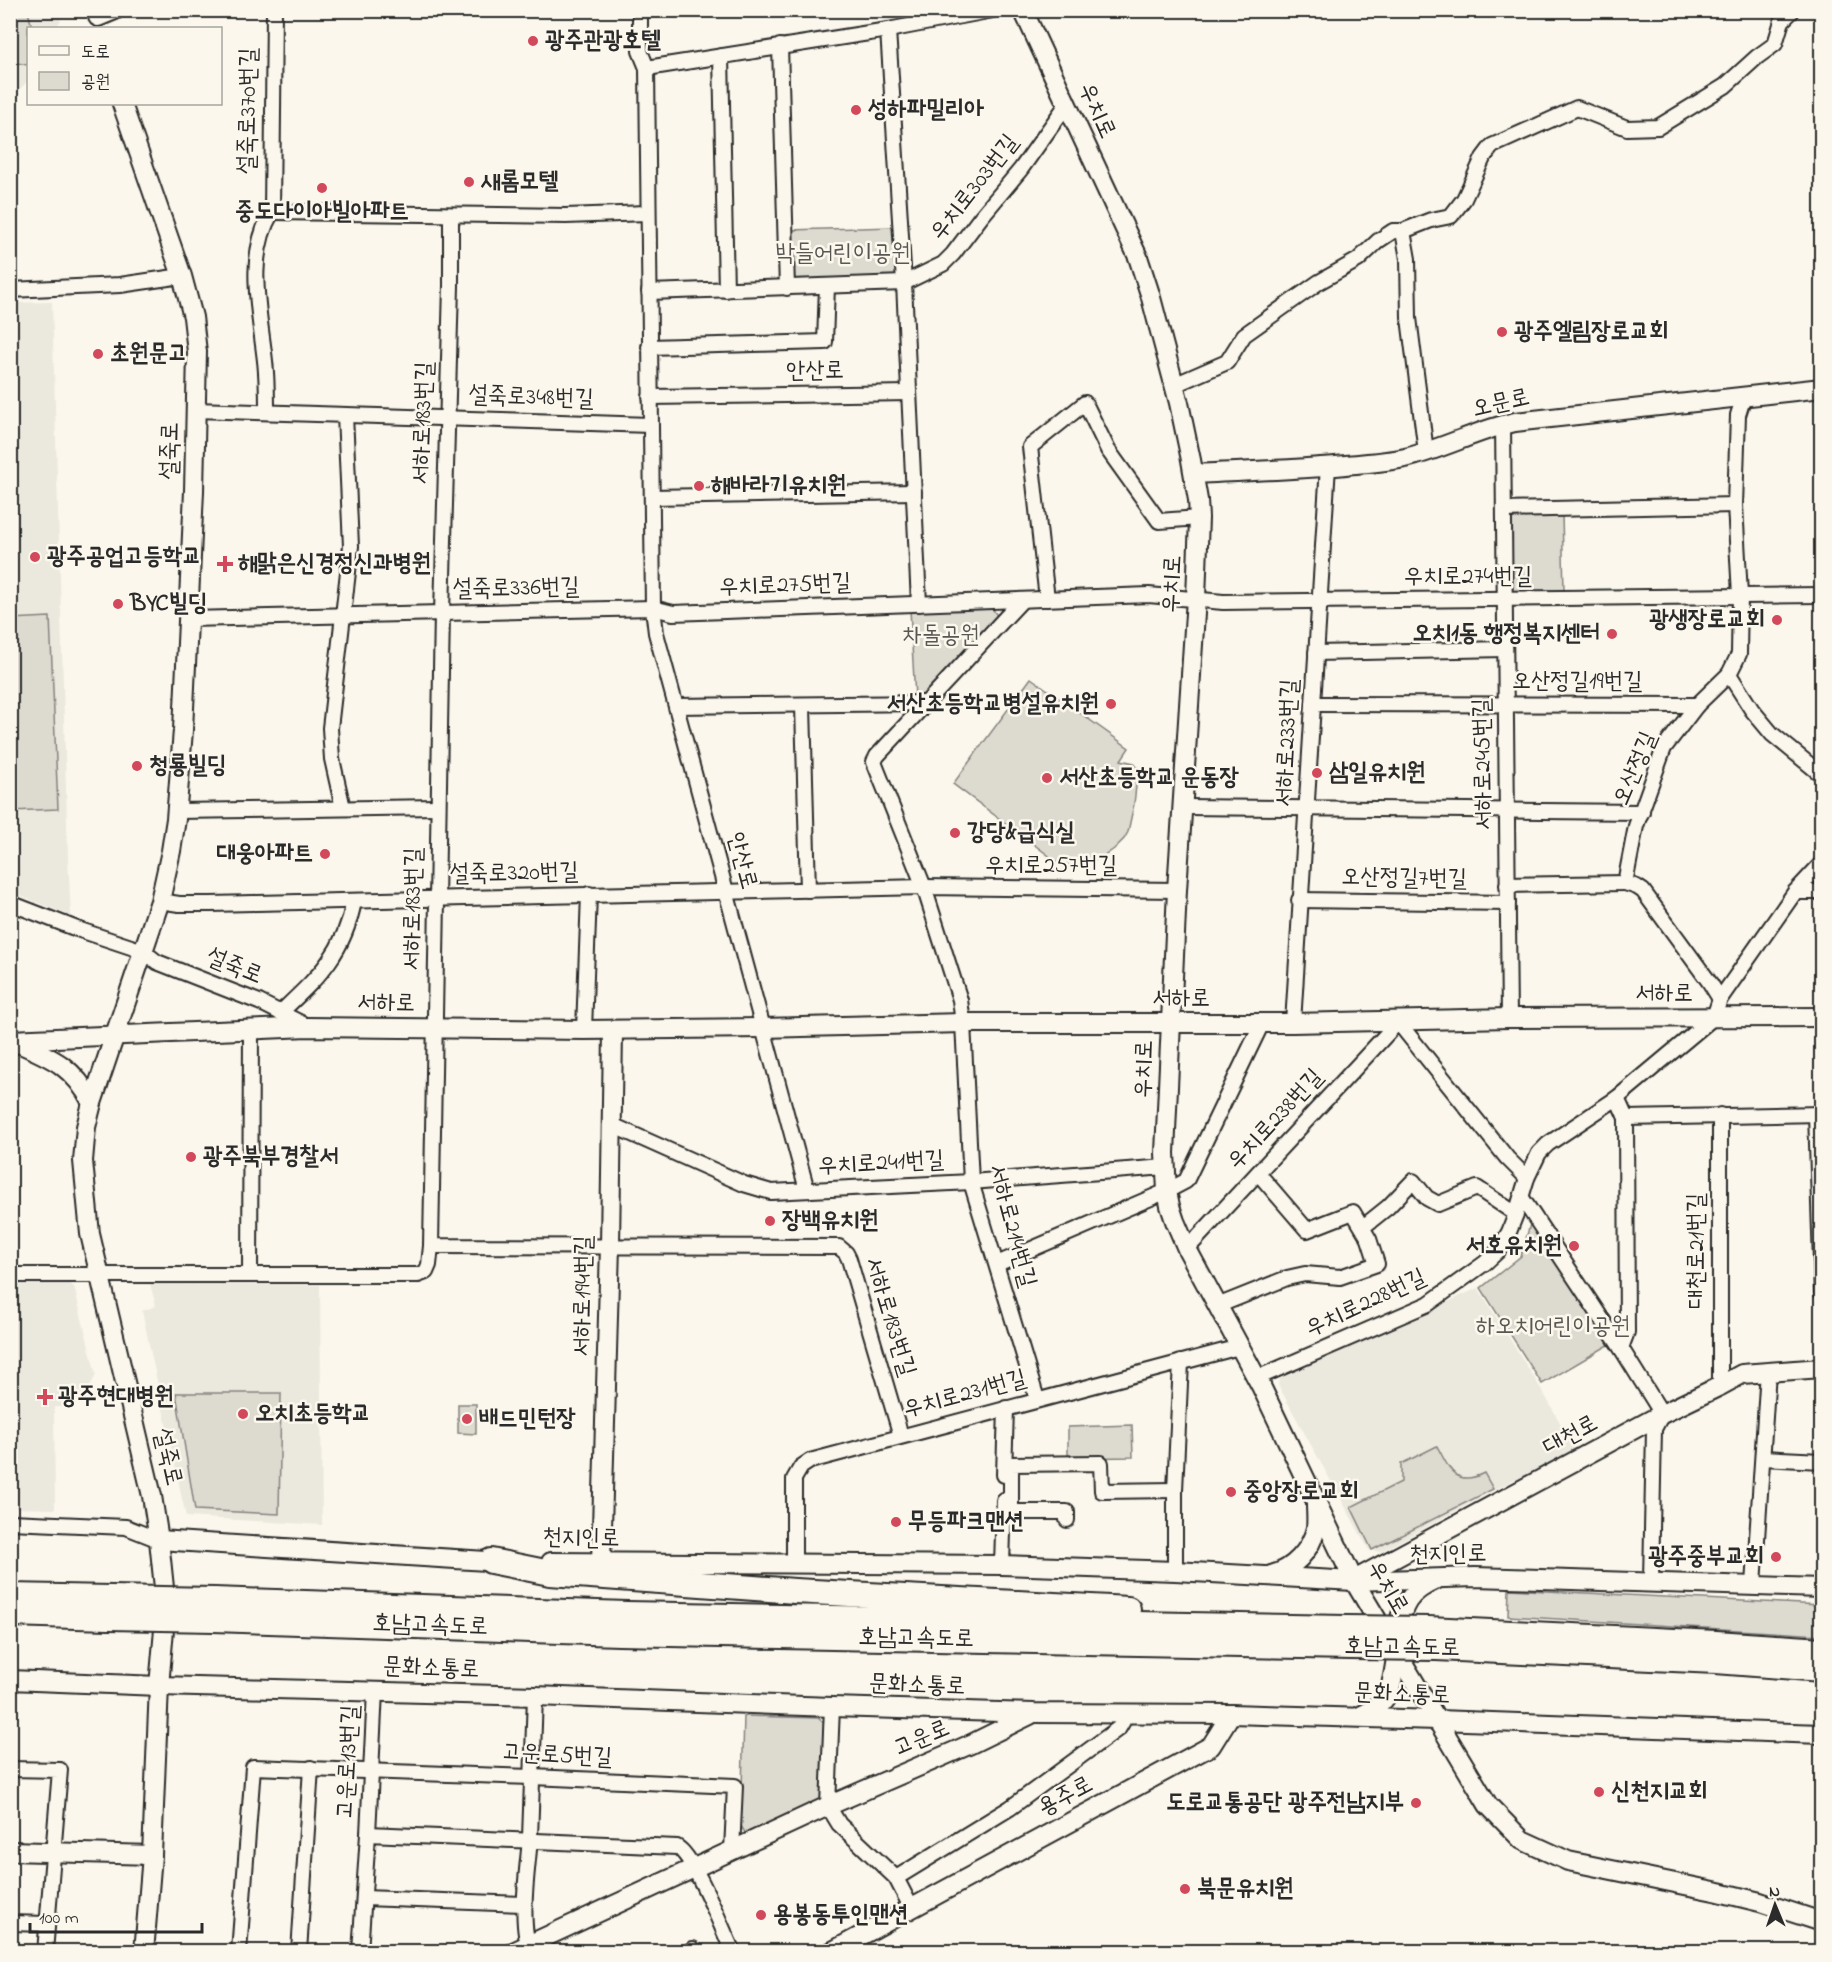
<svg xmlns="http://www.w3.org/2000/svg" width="1832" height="1962" viewBox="0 0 1832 1962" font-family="'Indie Flower','Poor Story',sans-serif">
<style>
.built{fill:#ebe8de}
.green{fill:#dddad0;stroke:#84827e;stroke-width:1.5}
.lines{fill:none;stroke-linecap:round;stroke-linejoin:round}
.street-casing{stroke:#2b2b2b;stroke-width:18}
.secondary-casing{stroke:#2b2b2b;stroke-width:22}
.highway-casing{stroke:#2b2b2b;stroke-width:28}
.street{stroke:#fbf7ec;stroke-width:14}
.secondary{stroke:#fbf7ec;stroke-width:18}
.highway{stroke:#fbf7ec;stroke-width:24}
.highway-bridge-casing{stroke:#2b2b2b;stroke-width:28;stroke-linecap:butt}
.highway-bridge{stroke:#fbf7ec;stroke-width:24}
.poi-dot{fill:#d1495b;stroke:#fbf7ec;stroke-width:2}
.labels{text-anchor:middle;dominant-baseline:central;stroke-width:5;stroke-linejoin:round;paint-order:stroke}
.poi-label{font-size:24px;font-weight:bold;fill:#2b2b2b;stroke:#fbf7ec;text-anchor:start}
.street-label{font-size:24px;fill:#2b2b2b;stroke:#fbf7ec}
.park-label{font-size:24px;fill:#585754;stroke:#fbf7ec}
</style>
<rect width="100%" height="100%" fill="#fbf7ec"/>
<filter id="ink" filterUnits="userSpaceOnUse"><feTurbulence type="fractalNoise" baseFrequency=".0167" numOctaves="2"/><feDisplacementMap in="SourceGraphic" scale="12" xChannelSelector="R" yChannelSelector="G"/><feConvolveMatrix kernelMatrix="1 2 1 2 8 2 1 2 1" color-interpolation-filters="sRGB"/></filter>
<g filter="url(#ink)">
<g class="built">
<polygon points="11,11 63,11 64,12 57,28 28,28 28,81 11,97"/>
<polygon points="52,302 68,858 71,916 11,892 10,303"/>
<polygon points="67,1280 74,1287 96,1375 89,1388 69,1407 54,1407 55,1509 11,1508 11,1281"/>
<polygon points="150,1284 320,1285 322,1525 186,1517 142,1311 156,1306"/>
<polygon points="1478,1288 1543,1392 1576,1451 1518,1483 1515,1479 1380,1552 1369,1550 1278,1385 1280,1379"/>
</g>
<g class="green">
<polygon points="10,11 28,11 32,28 28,28 28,65 11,62"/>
<polygon points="895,227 896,278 791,281 789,230"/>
<polygon points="1562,515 1564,590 1512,592 1511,517"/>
<polygon points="990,605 998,617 927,695 915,698 910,609"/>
<polygon points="50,617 58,809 11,811 11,619"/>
<polygon points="1031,678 1129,748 1121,760 1134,763 1138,769 1134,804 1128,832 1124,839 1114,849 1104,856 1093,861 1064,867 953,784"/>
<polygon points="1531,1221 1612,1343 1542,1384 1481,1288 1521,1256"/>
<polygon points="176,1393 281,1393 279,1514 195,1510"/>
<polygon points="458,1404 476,1404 476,1434 458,1433"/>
<polygon points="1132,1425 1133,1457 1068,1458 1068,1427"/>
<path d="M1437 1446C1449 1468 1455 1488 1484 1473L1493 1489 1372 1550 1351 1507 1401 1482V1464Z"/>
<polygon points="1509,1589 1821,1605 1821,1635 1508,1616"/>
<polygon points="744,1716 818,1718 826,1725 824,1792 817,1805 747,1836 741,1826"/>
</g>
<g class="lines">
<g class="street-casing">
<g id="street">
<polyline points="640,10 640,51 647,68 653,608 656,633 807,1190"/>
<polyline points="888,30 904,283 919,604"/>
<polyline points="780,46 787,288"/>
<polyline points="721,56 726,290"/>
<polyline points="647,68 888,30 993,10"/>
<polyline points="272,212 566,216 647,213"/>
<polyline points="272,212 274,10"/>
<polyline points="451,215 451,286 442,613 431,1246 839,1247 846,1253 849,1259 901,1436"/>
<polyline points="1403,231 1408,259 1409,318 1426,452"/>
<polyline points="10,290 120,285 182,276"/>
<polyline points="649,292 904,283 943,264 953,254 981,217 1021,169 1067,104"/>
<polyline points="649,347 825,342 827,286"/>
<polyline points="1174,385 1227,362 1244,335 1319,282 1358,260 1378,241 1393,231 1403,231 1431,220 1451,216 1464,199 1483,158 1492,146 1577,108 1627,128 1658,127 1725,86 1757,57 1775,44 1782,21 1793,10"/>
<polyline points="650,397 909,393"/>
<polyline points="196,410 650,425"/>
<path d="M267 412C267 395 267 378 265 361 260 314 245 256 272 212"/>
<polyline points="1503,424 1509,1018"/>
<polyline points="652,497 914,492"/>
<polyline points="1504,510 1735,505"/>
<polyline points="1047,599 1030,447 1085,403 1108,450 1159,521 1199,518"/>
<polyline points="1022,600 877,756 874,762 924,887 960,1000 963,1023 971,1182 1037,1399"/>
<polyline points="189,619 653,608 673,613 1149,595 1223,602 1822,595"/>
<polyline points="1316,653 1505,649"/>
<polyline points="1729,674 1752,710 1772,734 1822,775"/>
<polyline points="1313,704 1697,705"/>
<polyline points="676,706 927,703"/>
<polyline points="803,706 808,890"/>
<polyline points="1184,807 1642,812"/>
<polyline points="343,808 332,759 330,728 351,546 345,415"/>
<polyline points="177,811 438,807"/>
<polyline points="1507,885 1625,883"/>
<polyline points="1795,892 1822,892"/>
<polyline points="1299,900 1508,903"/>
<polyline points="160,901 179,904 211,904 924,887 1177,890"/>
<polyline points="10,903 77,929 143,951 157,962 259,1002 307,1026"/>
<polyline points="1720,999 1710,983 1643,891 1637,887 1625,883 1636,826 1664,748 1697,705 1729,674 1739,654 1740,595 1735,505 1738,415 1744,396"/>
<path d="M280 1013C318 977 344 954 354 901"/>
<polyline points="1293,1023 1328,466"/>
<polyline points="584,1030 589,894"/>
<polyline points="1617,1098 1626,1118 1627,1332 1621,1348"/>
<polyline points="1816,1114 1822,1293"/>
<polyline points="1720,1115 1720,1386"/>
<polyline points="1626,1118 1822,1114"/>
<polyline points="612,1125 744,1184 771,1192 971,1182 1166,1167"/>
<polyline points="1522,1198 1621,1348 1662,1414 1654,1429 1651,1581"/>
<polyline points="1363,1227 1388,1207 1413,1181 1427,1198 1438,1204 1477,1188 1516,1214"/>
<polyline points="1187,1249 1398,1022 1507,1158 1527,1178"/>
<polyline points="997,1264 1167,1191 1186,1181 1262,1023"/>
<polyline points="250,1274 251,1029"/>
<polyline points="10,1275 418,1275 426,1272 429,1265 431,1246"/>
<polyline points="1217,1306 1287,1278 1305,1274 1340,1277 1377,1264 1369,1239 1353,1212 1307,1230 1258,1173"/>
<polyline points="1257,1378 1428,1304 1485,1263 1498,1251 1509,1232 1516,1214 1527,1178 1539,1153 1548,1144 1617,1098 1714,1017 1720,999 1795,892 1822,863"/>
<polyline points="1763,1458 1822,1461"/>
<polyline points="1004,1475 1006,1408"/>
<polyline points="1067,1520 1067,1512 1011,1512 1011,1464 1101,1463 1102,1491 1175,1490"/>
<polyline points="10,1522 126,1527 159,1540"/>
<polyline points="794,1565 794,1479 801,1467 810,1461 1239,1347"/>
<polyline points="1002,1565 1004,1500"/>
<polyline points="1175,1571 1175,1490 1181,1362"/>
<polyline points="1754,1585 1768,1371"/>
<polyline points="832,1707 828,1806 839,1824 896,1878"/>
<polyline points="10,1769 60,1770 45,1952"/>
<path d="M368 1834 677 1847C695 1857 722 1929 733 1952"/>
<polyline points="364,1898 524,1904"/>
<polyline points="912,1909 896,1878 1010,1808 1119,1728 1127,1714"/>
<polyline points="10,1923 47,1924"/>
<polyline points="239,1952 253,1767 532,1777 735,1786 732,1851"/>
<polyline points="299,1952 311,1768"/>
<polyline points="360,1952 368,1834 375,1691"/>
<path d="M531 1952C518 1925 528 1868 530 1838 532 1791 533 1743 535 1696"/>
<polyline points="688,1952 693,1949"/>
</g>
</g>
<g class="secondary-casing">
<g id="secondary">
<polyline points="1023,10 1138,257 1150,294 1179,403 1191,460 1198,500 1199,518 1196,598 1177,890 1165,1153 1167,1191 1170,1206 1175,1221 1187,1249 1261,1386 1354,1581 1488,1805 1522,1840 1568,1861 1719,1892 1760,1902 1822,1922"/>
<polyline points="98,17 115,10"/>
<polyline points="122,104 182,276 193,317 197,352 194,491 183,730 176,819 171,851 160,901 92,1103 86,1127 83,1161 90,1234 152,1496 159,1540 166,1607 159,1686 152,1855 144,1952"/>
<path d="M1194 474C1244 471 1295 470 1346 465 1366 463 1386 462 1405 458 1443 449 1477 430 1515 422L1822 388"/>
<polyline points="10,1040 308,1027 584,1030 762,1028 963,1023 1293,1023 1509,1018 1822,1017"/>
<path d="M18 1043C53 1058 75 1068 92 1103"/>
<polyline points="159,1540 502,1562"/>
<polyline points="551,1562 1002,1565 1175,1571 1354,1581 1475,1577 1822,1588"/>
<polyline points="601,1563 610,1246 613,1030"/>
<path d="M1271 1575C1293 1570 1311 1550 1316 1528 1317 1520 1316 1512 1316 1504"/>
<polyline points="1358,1578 1662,1414 1720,1386 1742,1374 1822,1368"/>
<path d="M1394 1639C1403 1608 1404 1594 1436 1580"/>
<polyline points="10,1680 159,1686 535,1696 832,1707 1034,1713 1231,1714 1438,1720 1822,1734"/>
<path d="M1358 1717C1394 1702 1391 1686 1397 1652"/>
<polyline points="10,1851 152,1855"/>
<polyline points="513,1952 828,1806 971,1744 1030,1715"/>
<polyline points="831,1952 1211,1746 1231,1714"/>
</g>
</g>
<g class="highway-casing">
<g id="highway">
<polyline points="491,1561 550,1573 795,1591 1128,1609"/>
<polyline points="10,1596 111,1598"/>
<polyline points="214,1600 627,1614 1346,1628"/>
<polyline points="10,1614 109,1617"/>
<polyline points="214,1619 619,1633 1351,1647"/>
<polyline points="1428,1629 1716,1643 1822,1650"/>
<polyline points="1436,1648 1716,1661 1822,1669"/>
</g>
</g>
<use href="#street" class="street"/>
<use href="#secondary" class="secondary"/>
<use href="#highway" class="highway"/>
<g class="highway-bridge-casing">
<g id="highway-bridge">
<polyline points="111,1598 214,1600"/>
<polyline points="109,1617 214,1619"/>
<polyline points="1346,1628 1428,1629"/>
<polyline points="1351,1647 1436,1648"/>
</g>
</g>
<use href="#highway-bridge" class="highway-bridge"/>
</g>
</g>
<g class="poi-dot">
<circle cx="533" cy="41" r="6"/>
<circle cx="856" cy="110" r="6"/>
<circle cx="469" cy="182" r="6"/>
<circle cx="322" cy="188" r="6"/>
<circle cx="1502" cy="332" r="6"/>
<circle cx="98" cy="354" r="6"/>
<circle cx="699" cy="486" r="6"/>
<circle cx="35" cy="557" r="6"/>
<path d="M222 555h6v6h6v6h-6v6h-6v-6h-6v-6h6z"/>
<circle cx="118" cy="604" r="6"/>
<circle cx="1777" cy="620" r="6"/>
<circle cx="1612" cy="634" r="6"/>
<circle cx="1111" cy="704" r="6"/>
<circle cx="137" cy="766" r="6"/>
<circle cx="1317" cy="773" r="6"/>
<circle cx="1047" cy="778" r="6"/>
<circle cx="955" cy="833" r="6"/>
<circle cx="325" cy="854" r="6"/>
<circle cx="191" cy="1157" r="6"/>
<circle cx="770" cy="1221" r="6"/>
<circle cx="1574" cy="1246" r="6"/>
<path d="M42 1388h6v6h6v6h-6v6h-6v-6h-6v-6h6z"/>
<circle cx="243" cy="1414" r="6"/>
<circle cx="467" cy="1419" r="6"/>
<circle cx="1231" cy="1492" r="6"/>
<circle cx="896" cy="1522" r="6"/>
<circle cx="1776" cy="1557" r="6"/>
<circle cx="1599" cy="1792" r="6"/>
<circle cx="1416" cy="1803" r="6"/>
<circle cx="1185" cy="1889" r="6"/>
<circle cx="761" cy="1915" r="6"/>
</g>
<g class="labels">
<g class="poi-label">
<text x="545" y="41">광주관광호텔</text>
<text x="868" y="110">성하파밀리아</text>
<text x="481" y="182">새롬모텔</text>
<text x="322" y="212" text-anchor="middle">중도다이아빌아파트</text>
<text x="1514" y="332">광주엘림장로교회</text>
<text x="110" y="354">초원문고</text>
<text x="711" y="486">해바라기유치원</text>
<text x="47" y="557">광주공업고등학교</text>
<text x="238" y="564">해맑은신경정신과병원</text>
<text x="130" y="604">BYC빌딩</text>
<text x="1765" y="620" text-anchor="end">광생장로교회</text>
<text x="1600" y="634" text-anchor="end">오치1동 행정복지센터</text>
<text x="1099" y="704" text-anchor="end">서산초등학교병설유치원</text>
<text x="149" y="766">청룡빌딩</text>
<text x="1329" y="773">삼일유치원</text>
<text x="1059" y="778">서산초등학교 운동장</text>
<text x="967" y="833">강당&amp;급식실</text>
<text x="313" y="854" text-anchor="end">대웅아파트</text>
<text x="203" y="1157">광주북부경찰서</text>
<text x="782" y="1221">장백유치원</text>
<text x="1562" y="1246" text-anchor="end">서호유치원</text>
<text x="58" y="1397">광주현대병원</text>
<text x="255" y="1414">오치초등학교</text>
<text x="479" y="1419">배드민턴장</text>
<text x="1243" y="1492">중앙장로교회</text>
<text x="908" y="1522">무등파크맨션</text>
<text x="1764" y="1557" text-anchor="end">광주중부교회</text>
<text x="1611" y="1792">신천지교회</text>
<text x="1404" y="1803" text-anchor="end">도로교통공단 광주전남지부</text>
<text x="1197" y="1889">북문유치원</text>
<text x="773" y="1915">용봉동투인맨션</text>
</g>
<g class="street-label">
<text transform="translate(249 111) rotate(-89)">설죽로370번길</text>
<text transform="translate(1096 111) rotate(66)">우치로</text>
<text transform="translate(975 188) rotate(-52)">우치로303번길</text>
<text transform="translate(815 372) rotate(-1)">안산로</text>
<text transform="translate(531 398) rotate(2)">설죽로348번길</text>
<text transform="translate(1501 404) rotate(-13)">오문로</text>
<text transform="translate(424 423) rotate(-88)">서하로183번길</text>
<text transform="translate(171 451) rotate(-89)">설죽로</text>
<text x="1468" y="577">우치로274번길</text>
<text transform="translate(1173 584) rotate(-87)">우치로</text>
<text transform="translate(785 586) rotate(-2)">우치로275번길</text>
<text transform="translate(516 589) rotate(-1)">설죽로336번길</text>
<text x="1577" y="682">오산정길19번길</text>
<text transform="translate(1288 743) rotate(-87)">서하로233번길</text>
<text transform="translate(1484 764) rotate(-91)">서하로245번길</text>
<text transform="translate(1636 769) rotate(-67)">오산정길</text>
<text transform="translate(741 861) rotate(75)">안산로</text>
<text x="1051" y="866">우치로257번길</text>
<text transform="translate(514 874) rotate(-1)">설죽로320번길</text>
<text transform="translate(1404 879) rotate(1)">오산정길7번길</text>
<text transform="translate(414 909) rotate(-89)">서하로183번길</text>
<text transform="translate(234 967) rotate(22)">설죽로</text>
<text x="1664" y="994">서하로</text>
<text x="1181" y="999">서하로</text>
<text transform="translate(386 1004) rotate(1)">서하로</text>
<text transform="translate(1145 1069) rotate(-88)">우치로</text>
<text transform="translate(1276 1120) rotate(-47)">우치로238번길</text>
<text transform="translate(881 1164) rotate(-3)">우치로241번길</text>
<text transform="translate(1011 1226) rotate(75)">서하로214번길</text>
<text transform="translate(1697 1251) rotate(-90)">대천로21번길</text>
<text transform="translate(584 1296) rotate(-89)">서하로194번길</text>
<text transform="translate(1366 1304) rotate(-25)">우치로228번길</text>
<text transform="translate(889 1317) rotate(73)">서하로183번길</text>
<text transform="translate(965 1395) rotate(-15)">우치로231번길</text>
<text transform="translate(1571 1436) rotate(-29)">대천로</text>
<text transform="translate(167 1457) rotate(77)">설죽로</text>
<text transform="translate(581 1539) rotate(1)">천지인로</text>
<text transform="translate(1448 1555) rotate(-1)">천지인로</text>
<text transform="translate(1387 1588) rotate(60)">우치로</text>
<text transform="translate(430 1626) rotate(2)">호남고속도로</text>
<text transform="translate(916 1639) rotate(1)">호남고속도로</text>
<text transform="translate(1402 1648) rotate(1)">호남고속도로</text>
<text transform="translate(431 1669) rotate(2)">문화소통로</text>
<text transform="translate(917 1686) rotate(2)">문화소통로</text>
<text transform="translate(1402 1695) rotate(2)">문화소통로</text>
<text transform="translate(922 1739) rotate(-23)">고운로</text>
<text transform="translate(557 1756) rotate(3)">고운로5번길</text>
<text transform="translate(349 1762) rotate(-87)">고운로13번길</text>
<text transform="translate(1066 1797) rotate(-28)">용주로</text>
</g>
<g class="park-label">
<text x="843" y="254">박들어린이공원</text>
<text x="941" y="636">차돌공원</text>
<text x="1553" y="1327">하오치어린이공원</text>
</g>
</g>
<rect width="1832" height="1962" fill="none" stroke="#fbf7ec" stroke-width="36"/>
<rect x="18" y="18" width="1796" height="1926" fill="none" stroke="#2b2b2b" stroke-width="2" filter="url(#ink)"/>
<rect x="27" y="27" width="195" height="78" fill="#fbf7ec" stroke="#a8a59f" stroke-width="1.5"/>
<rect x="39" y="46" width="30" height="9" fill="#fbf7ec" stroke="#a8a59f" stroke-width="1.5"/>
<text x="81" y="57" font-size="18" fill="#2b2b2b">도로</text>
<rect x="39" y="72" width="30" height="18" fill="#dddad0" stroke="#a8a59f" stroke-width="1.5"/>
<text x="81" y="87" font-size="18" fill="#2b2b2b">공원</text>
<g transform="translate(1775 1905) rotate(358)" stroke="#fbf7ec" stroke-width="4.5" paint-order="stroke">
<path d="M0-4.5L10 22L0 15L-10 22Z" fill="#2b2b2b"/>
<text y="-9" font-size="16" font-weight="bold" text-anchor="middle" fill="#2b2b2b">N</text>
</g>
<path d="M30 1923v9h172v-9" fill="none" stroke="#2b2b2b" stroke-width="3"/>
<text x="39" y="1923" font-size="18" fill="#2b2b2b" stroke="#fbf7ec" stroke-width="4.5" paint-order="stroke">100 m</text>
</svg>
